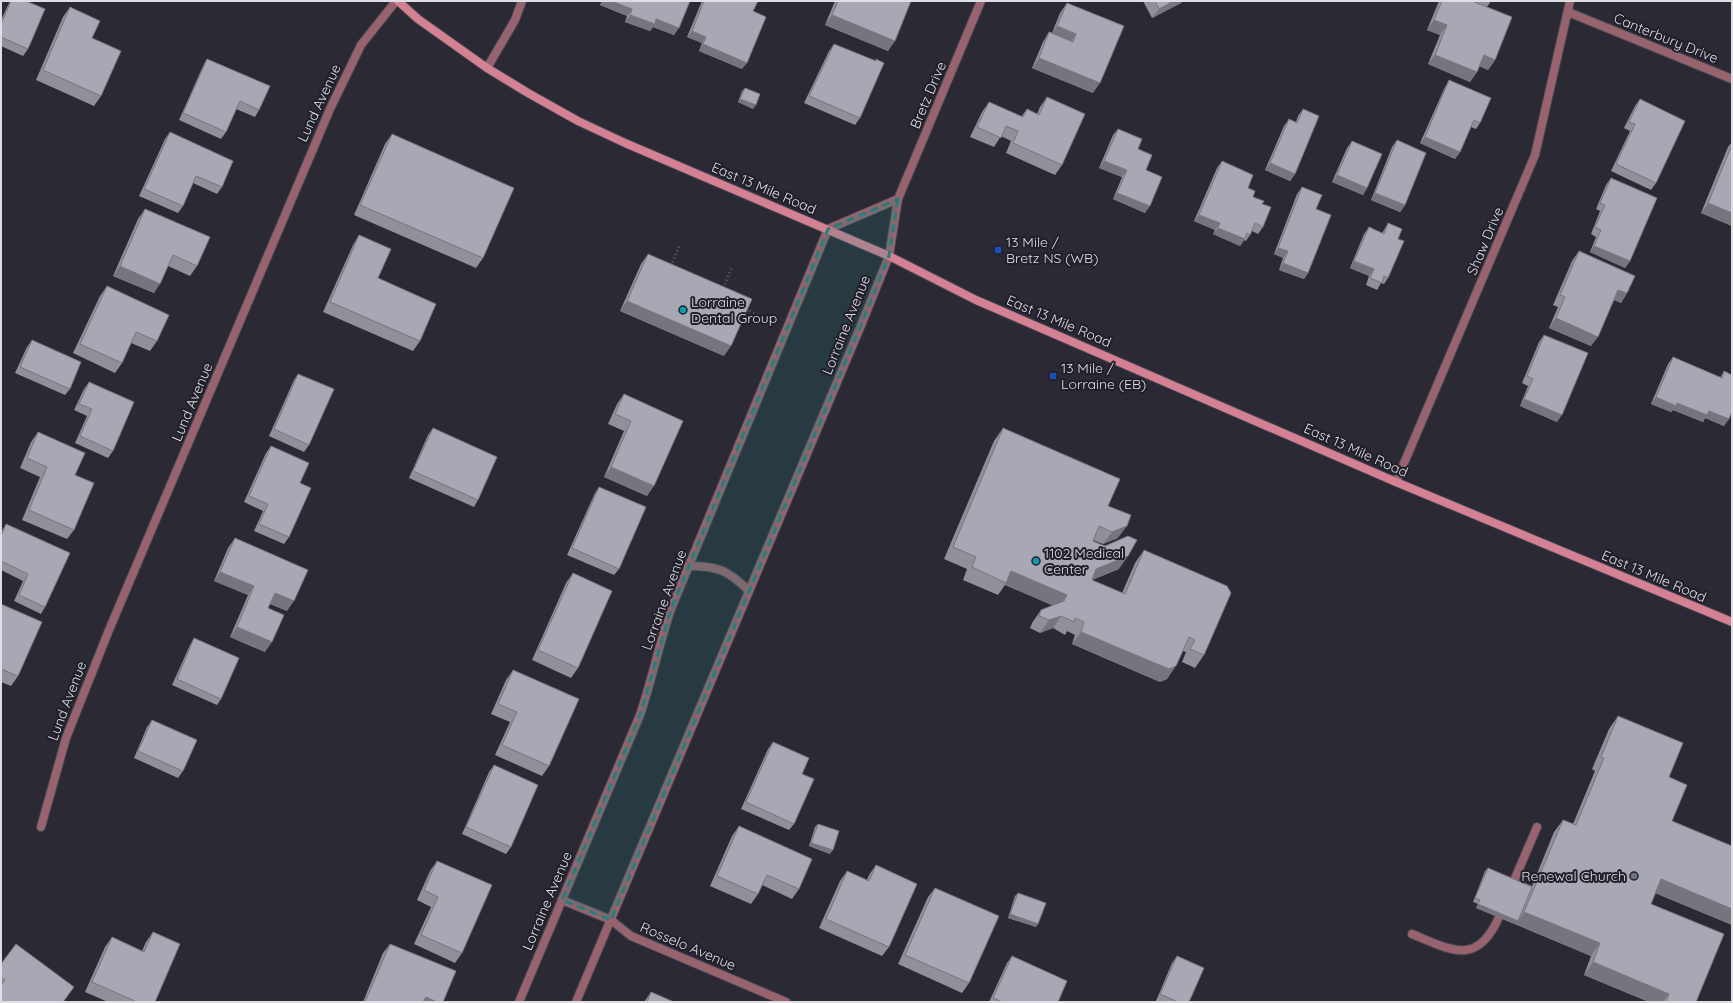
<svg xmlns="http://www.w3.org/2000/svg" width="1733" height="1003" viewBox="0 0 1733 1003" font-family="Quicksand,sans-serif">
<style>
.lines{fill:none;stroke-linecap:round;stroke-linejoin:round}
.service-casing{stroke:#474650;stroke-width:10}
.minor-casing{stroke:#474650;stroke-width:10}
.tertiary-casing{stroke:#474650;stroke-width:10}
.secondary-casing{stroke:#474650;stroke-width:10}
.path{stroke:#66666f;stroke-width:2.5;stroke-dasharray:1 3;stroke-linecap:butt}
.service{stroke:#97636e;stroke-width:8}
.minor{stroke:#97636e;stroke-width:8}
.tertiary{stroke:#97636e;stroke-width:8}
.secondary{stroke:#d48194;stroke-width:8}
.wall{fill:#90909b}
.shaded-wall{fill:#76757e}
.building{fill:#a8a7b4;stroke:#76757e}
.marked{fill:#24807a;fill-opacity:0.2;stroke:#24807a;stroke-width:3;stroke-dasharray:8 5;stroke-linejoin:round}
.transit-dot{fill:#1a4fb4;stroke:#21202a;stroke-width:1.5}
.culture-dot{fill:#0f9aa8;stroke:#21202a;stroke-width:1.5}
.worship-dot{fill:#6b7280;stroke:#21202a;stroke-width:1.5}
.labels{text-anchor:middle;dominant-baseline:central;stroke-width:4;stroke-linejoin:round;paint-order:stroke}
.street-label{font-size:14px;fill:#dedee5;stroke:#21202a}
.poi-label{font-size:14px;fill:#dedee5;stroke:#21202a;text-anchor:start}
</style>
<rect width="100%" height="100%" fill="#2a2934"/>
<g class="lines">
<g class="service-casing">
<g id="service">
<polyline points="1513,883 1537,827"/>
<path d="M1412 934C1451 950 1477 967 1499 917"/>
</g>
</g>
<g class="minor-casing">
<g id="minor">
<polyline points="1568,12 1732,79"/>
<polyline points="487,68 515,20 522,1"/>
<polyline points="828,229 898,199"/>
<polyline points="889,256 898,199 981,1"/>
<polyline points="1396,482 1535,155 1570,1"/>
<polyline points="41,827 66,738 109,630 330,109 361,45 396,1"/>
<polyline points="562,900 611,920 631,936 786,1002"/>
</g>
</g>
<g class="tertiary-casing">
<g id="tertiary">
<path d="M688 566C718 566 728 570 749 591"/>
<path d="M519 1002 640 715C652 680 659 644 671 609L828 229"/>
<polyline points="576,1002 862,323 889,256"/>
</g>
</g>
<g class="secondary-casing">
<polyline id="secondary" points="398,1 418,19 487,68 528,93 578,121 625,143 889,256 976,300 1396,482 1732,622"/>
</g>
<g class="path">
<polyline points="671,266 680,244"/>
<polyline points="723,288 732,267"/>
<polyline points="746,309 767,319"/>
</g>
<use href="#service" class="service"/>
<use href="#minor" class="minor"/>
<use href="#tertiary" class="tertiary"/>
<use href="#secondary" class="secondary"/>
</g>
<g class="wall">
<polygon points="10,1 26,1 28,49 23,56 1,46 1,20"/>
<polygon points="602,1 690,1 674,35 653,27 650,31 625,22 627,16 600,5"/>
<polygon points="702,1 758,1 753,11 742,69 699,51 702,43 687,37"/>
<polygon points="835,1 911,1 888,51 825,25"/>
<polygon points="1143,1 1182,1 1181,3 1152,18"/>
<polygon points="1439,1 1472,1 1482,5 1473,1 1491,1 1487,7 1495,60 1488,70 1479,66 1477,72 1470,82 1428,64 1440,35 1427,30"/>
<polygon points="1067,3 1093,93 1032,68 1043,42 1049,32 1052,33 1060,13"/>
<polygon points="70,7 92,38 101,96 94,106 36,80 63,17"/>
<polygon points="834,44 875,61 876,59 860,118 855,125 804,103 829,51"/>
<polygon points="207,59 259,110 255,117 236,109 226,132 221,139 179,120 203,66"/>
<polygon points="1449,80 1480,123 1476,129 1471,127 1460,152 1455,159 1420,143 1445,87"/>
<polygon points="745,88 753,109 738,102 742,91"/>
<polygon points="1047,97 1062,165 1055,175 1006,153 1011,141 1001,136 994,147 970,137 982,112 989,102 1021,117 1027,109 1037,114 1040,107"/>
<polygon points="1640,99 1656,183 1651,190 1611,171 1630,131 1624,128 1635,106"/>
<polygon points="1303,109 1295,174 1290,181 1265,170 1284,126 1289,119 1296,122 1298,116"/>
<polygon points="1118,129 1138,149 1146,170 1145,213 1113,199 1122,177 1099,168 1113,135"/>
<polygon points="170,132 222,187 217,194 193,183 183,206 178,213 139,196 165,139"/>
<polygon points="392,134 483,258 476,268 354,215 385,144"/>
<polygon points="1397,140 1405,205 1400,212 1371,200 1392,147"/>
<polygon points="1352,141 1367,188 1363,195 1332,182 1347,148"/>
<polygon points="1732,142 1732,226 1701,213 1728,147"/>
<polygon points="1222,161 1248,188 1253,197 1262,204 1263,227 1258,234 1252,231 1250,235 1246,241 1244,240 1240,246 1213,234 1215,230 1194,221 1217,168"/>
<polygon points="1611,178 1630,261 1625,268 1590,252 1596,237 1591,234 1600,211 1596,209 1606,185"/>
<polygon points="1302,187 1316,209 1308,273 1304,279 1279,270 1283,258 1274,254 1297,194"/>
<polygon points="145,209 197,266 190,276 168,266 154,293 113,276 138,219"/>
<polygon points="1388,223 1398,239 1388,278 1384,284 1381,283 1377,290 1366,285 1369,276 1350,268 1364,234 1369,227 1382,233 1384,230"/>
<polygon points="359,235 378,278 420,341 413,351 323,312 353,245"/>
<polygon points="1579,251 1627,293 1621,303 1614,300 1591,346 1549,328 1558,307 1553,305 1572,261"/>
<polygon points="648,254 724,356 620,311 641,264"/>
<polygon points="107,286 157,341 150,351 131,343 122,363 115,373 73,353 100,296"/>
<polygon points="1544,335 1557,422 1520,406 1528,386 1522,383 1539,342"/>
<polygon points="32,340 70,389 65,395 15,373 27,347"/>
<polygon points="1673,357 1720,378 1724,371 1724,426 1705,418 1703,422 1673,410 1671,412 1651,404 1668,364"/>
<polygon points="298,374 309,445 304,452 269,436 294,380"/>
<polygon points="89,382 113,451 108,458 75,443 87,416 74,410 84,389"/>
<polygon points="624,394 683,421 647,496 604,477 624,431 608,424 617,404"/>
<polygon points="433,428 478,500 474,507 409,478 428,435"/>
<polygon points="1003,428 1108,506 1118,538 1103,544 1093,540 1093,541 1119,569 1092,580 1122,593 1135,563 1144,550 1204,655 1195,668 1182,662 1186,652 1183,651 1167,679 1160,682 1072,644 1075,635 1067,631 1065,635 1053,628 1040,633 1030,628 1032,623 1041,610 1053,605 1005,585 998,595 963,580 967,569 944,559 994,441"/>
<polygon points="38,432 75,475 74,530 67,539 22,520 40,477 20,468 31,442"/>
<polygon points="271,446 300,483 289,537 284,544 254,531 263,511 244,502 266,453"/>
<polygon points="599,487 619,569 614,575 567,555 595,493"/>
<polygon points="6,524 45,607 41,614 14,601 23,581 1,570 1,532"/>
<polygon points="235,538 287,611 270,604 268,608 265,652 230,637 248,595 214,581 228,548"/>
<polygon points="573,573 578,668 571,678 532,660 566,583"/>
<polygon points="1,604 18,676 11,686 1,682"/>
<polygon points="194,638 221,699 217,705 172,685 190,645"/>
<polygon points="513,670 549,766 542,776 495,755 510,722 491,714 506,680"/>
<polygon points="1618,716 1669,777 1672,821 1732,925 1656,893 1651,904 1696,1002 1649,1002 1584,975 1591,956 1476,908 1478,904 1473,902 1485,871 1488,868 1532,886 1554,832 1563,820 1573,824 1595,771 1592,769 1609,729"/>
<polygon points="152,720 183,771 178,778 134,758 147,727"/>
<polygon points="773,742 802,774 794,824 789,830 741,809 768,749"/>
<polygon points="494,765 511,847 506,854 462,834 489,772"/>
<polygon points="818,824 830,854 809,846 815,827"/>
<polygon points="739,826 799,889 792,899 762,885 758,894 751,904 710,886 732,836"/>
<polygon points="437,861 462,953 455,963 414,944 431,907 417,900 430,871"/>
<polygon points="876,865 889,947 882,956 819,928 840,881 847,871 867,880 869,875"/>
<polygon points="935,888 969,983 962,993 898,964 928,897"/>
<polygon points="1018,893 1036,927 1008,918 1015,896"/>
<polygon points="153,932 155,1002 108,1002 85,992 105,947 112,937 142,951 146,942"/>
<polygon points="16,944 1,1002 1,964"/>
<polygon points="390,944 443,1002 363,1002 383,953"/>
<polygon points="1012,956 1058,1002 989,1002 1007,963"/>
<polygon points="1177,956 1189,1002 1158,1002 1156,1001 1172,963"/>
<polygon points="651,992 674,1002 644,1002"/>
</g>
<g class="shaded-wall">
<polygon points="603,1 611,1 632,9 627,16 600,5"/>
<polygon points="1173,1 1182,1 1181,3 1152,18 1159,9"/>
<polygon points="630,15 656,19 679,28 674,35 653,27 650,31 625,22"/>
<polygon points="832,15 895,41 888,51 825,25"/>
<polygon points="1434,20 1447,25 1440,35 1427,30"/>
<polygon points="1057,26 1076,34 1069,44 1050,36"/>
<polygon points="692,31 706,37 702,43 687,37"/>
<polygon points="703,44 747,63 742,69 699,51"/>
<polygon points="1435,55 1477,72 1470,82 1428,64"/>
<polygon points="1484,55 1495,60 1488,70 1477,65"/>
<polygon points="1039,58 1100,83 1093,93 1032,68"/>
<polygon points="740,99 756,105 753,109 738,102"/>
<polygon points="1425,137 1460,152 1455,159 1420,143"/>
<polygon points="1104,161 1127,170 1122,177 1099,168"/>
<polygon points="1270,163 1295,174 1290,181 1265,170"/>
<polygon points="1337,175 1367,188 1363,195 1332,182"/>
<polygon points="1117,193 1150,206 1145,213 1113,199"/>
<polygon points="1375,193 1405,205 1400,212 1371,200"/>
<polygon points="1708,203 1732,213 1732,226 1701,213"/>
<polygon points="1199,215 1220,223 1215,230 1194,221"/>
<polygon points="1218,228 1245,239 1240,246 1213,234"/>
<polygon points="1594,246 1630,261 1625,268 1590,252"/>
<polygon points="1278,248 1288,251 1283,258 1274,254"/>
<polygon points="1354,261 1374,269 1369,276 1350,268"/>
<polygon points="1283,263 1308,273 1304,279 1279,270"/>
<polygon points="120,266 160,284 154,293 113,276"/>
<polygon points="1618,290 1627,293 1621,303 1612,299"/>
<polygon points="627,301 731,346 724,356 620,311"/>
<polygon points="1556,318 1598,337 1591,346 1549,328"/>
<polygon points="1656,397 1709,411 1729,419 1724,426 1705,418 1703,422 1673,410 1671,412 1651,404"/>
<polygon points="1524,399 1562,415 1557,422 1520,406"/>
<polygon points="611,467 654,486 647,496 604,477"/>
<polygon points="1127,526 1118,538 1103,544 1112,532"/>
<polygon points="1128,556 1119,569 1087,582 1096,569"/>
<polygon points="1011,571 1067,595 1058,608 1005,585 1006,583"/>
<polygon points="220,572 254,586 248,595 214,581"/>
<polygon points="275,593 294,601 287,611 268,603"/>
<polygon points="1061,616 1053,628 1040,633 1049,620"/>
<polygon points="237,627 272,642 265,652 230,637"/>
<polygon points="1081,632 1176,666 1167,679 1160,682 1072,644"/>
<polygon points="811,843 833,850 830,854 809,846"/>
<polygon points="1661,879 1732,909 1732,925 1652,892"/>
<polygon points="1478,904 1518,921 1524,912 1600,943 1591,956 1476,908"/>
<polygon points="1010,914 1038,924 1036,927 1008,918"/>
<polygon points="1593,962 1669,994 1663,1002 1649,1002 1584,975"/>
<polygon points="426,997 437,1002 422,1002"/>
</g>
<g class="building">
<polygon points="11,1 26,1 45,9 28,49 1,37 1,24"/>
<polygon points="611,1 690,1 679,28 656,19 655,24 630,15 632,9"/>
<polygon points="704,1 730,1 733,2 733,1 758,1 753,11 766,17 747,63 703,44 706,37 692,31"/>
<polygon points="838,1 911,1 895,41 832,15"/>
<polygon points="1155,1 1173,1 1159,9"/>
<polygon points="1442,1 1472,1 1512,17 1495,60 1484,55 1477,72 1435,55 1447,25 1434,20"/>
<polygon points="1067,3 1124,26 1100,83 1039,58 1049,32 1073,42 1076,34 1057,26"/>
<polygon points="70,7 100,21 92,38 121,51 101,96 43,70"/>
<polygon points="834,44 876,61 876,59 884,63 860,118 809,96"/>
<polygon points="207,59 270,86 259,110 240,101 226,132 183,113"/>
<polygon points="1449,80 1491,98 1480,123 1474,120 1460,152 1425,137"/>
<polygon points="745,88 760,94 756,105 740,99"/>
<polygon points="1047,97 1085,114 1062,165 1013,143 1018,131 1006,126 1001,138 977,127 989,102 1023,117 1027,109 1039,115"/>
<polygon points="1640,99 1685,121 1656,183 1616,164 1635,124 1629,122"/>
<polygon points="1303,109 1319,116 1295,174 1270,163 1289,119 1297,123"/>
<polygon points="1118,129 1142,139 1138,149 1152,155 1146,170 1162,177 1150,206 1117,193 1127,170 1104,161"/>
<polygon points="170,132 233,161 222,187 196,176 183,206 144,189"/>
<polygon points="392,134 514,188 483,258 360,205"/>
<polygon points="1397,140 1426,153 1405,205 1375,193"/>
<polygon points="1352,141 1382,154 1367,188 1337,175"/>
<polygon points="1732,145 1732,213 1708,203"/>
<polygon points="1222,161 1253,175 1248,188 1255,191 1253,197 1264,201 1262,204 1271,207 1263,227 1255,223 1250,235 1247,233 1245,239 1218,228 1220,223 1199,215"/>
<polygon points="1611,178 1657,198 1630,261 1594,246 1601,230 1595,227 1605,205 1600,203"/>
<polygon points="1302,187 1322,195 1316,209 1331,215 1308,273 1283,263 1288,251 1278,248"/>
<polygon points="145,209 210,237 197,266 173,255 160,284 120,266"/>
<polygon points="1388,223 1402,229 1398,239 1404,241 1388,278 1384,276 1382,283 1370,278 1374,269 1354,261 1369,227 1384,234"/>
<polygon points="359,235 391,249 378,278 436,304 420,341 330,302"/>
<polygon points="1579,251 1635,276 1627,293 1618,290 1598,337 1556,318 1565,297 1560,295"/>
<polygon points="648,254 752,299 731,346 627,301"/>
<polygon points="107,286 169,315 157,341 136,332 122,363 80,344"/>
<polygon points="1544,335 1588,353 1562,415 1524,399 1533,379 1527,376"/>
<polygon points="32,340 81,362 70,389 20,367"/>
<polygon points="1673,357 1722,378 1724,371 1732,375 1732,411 1729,419 1709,411 1707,415 1677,403 1676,406 1656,397"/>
<polygon points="298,374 334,389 309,445 274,429"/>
<polygon points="89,382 134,402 113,451 80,436 92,409 79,404"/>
<polygon points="624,394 683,421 654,486 611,467 631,421 615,414"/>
<polygon points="433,428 497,457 478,500 413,471"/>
<polygon points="1003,428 1120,479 1108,506 1131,515 1127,526 1112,532 1099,526 1093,541 1105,546 1128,536 1137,540 1128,556 1096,569 1092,580 1125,594 1144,550 1227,586 1231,593 1204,655 1190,649 1195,640 1189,637 1176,666 1169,669 1081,632 1084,622 1075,618 1074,622 1061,616 1049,620 1039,616 1041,610 1064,601 1067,595 1011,571 1006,583 972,567 976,557 953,547"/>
<polygon points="38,432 85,453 75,475 94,483 74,530 29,510 47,467 27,458"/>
<polygon points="271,446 309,463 300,483 311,488 289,537 259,524 268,504 249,496"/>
<polygon points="599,487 646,507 619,569 572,548"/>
<polygon points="6,524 70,553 45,607 19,595 28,574 1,561 1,536"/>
<polygon points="235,538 308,570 294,601 275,593 268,608 284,615 272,642 237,627 254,586 220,572"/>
<polygon points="573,573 612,591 578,668 538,650"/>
<polygon points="1,604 42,622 18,676 1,669"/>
<polygon points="194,638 239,658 221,699 177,679"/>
<polygon points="513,670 579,699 549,766 502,745 517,712 498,704"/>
<polygon points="1618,716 1683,743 1669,777 1687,785 1672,821 1732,846 1732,909 1661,879 1651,904 1724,934 1696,1002 1669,1002 1666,1001 1669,994 1593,962 1600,943 1524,912 1563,820 1576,825 1604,758 1601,757"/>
<polygon points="152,720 197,740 183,771 138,751"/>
<polygon points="773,742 809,758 802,774 814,779 794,824 746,802"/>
<polygon points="494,765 538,785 511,847 466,827"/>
<polygon points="818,824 839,831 833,850 811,843"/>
<polygon points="739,826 812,859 799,889 767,875 758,894 717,876"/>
<polygon points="437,861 492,885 462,953 421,935 438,897 424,890"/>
<polygon points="876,865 917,884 889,947 826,919 847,871 869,881"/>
<polygon points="1488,868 1532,887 1518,921 1478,904 1480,900 1475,898"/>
<polygon points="935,888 999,916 969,983 905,955"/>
<polygon points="1018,893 1046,903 1038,924 1010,914"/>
<polygon points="153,932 180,944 155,1002 137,1002 92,982 112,937 144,952"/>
<polygon points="16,944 74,987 63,1002 1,1002 1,985 5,980 1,978 1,964"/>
<polygon points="390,944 456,971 443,1002 437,1002 426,997 423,1002 365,1002"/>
<polygon points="1012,956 1067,981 1058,1002 1002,1002 993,998"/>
<polygon points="1177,956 1204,968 1189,1002 1178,1002 1160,994"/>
<polygon points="651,992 674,1002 647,1002"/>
</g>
<path class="marked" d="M898 199 889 256 862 323 611 920 562 900 640 715 671 609 828 229Z"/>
<g class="transit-dot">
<rect x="994" y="246" width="8" height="8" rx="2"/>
<rect x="1049" y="372" width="8" height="8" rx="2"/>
</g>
<g class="culture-dot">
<circle cx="683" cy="310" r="4"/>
<circle cx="1036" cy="561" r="4"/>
</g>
<circle class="worship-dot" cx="1634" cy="876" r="4"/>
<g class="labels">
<g class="street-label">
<text transform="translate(1666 38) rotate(22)">Canterbury Drive</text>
<text transform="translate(928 95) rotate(-67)">Bretz Drive</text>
<text transform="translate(319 103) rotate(-65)">Lund Avenue</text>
<text transform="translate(764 188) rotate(23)">East 13 Mile Road</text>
<text transform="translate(1485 241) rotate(-67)">Shaw Drive</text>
<text transform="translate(1059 321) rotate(23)">East 13 Mile Road</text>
<text transform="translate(846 325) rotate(-68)">Lorraine Avenue</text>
<text transform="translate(192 402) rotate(-67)">Lund Avenue</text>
<text transform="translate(1356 450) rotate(24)">East 13 Mile Road</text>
<text transform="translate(1654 576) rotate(23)">East 13 Mile Road</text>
<text transform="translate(664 600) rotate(-70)">Lorraine Avenue</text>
<text transform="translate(67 701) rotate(-69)">Lund Avenue</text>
<text transform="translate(547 901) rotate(-67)">Lorraine Avenue</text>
<text transform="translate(688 946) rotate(23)">Rosselo Avenue</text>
</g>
<g class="poi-label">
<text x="1006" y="242">13 Mile /<tspan x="1006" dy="16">Bretz NS (WB)</tspan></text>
<text x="691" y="302">Lorraine<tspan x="691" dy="16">Dental Group</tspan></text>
<text x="1061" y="368">13 Mile /<tspan x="1061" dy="16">Lorraine (EB)</tspan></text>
<text x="1044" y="553">1102 Medical<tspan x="1044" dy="16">Center</tspan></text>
<text x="1626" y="876" text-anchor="end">Renewal Church</text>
</g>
</g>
<rect width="1733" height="1003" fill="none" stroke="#dedee5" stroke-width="4"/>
</svg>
